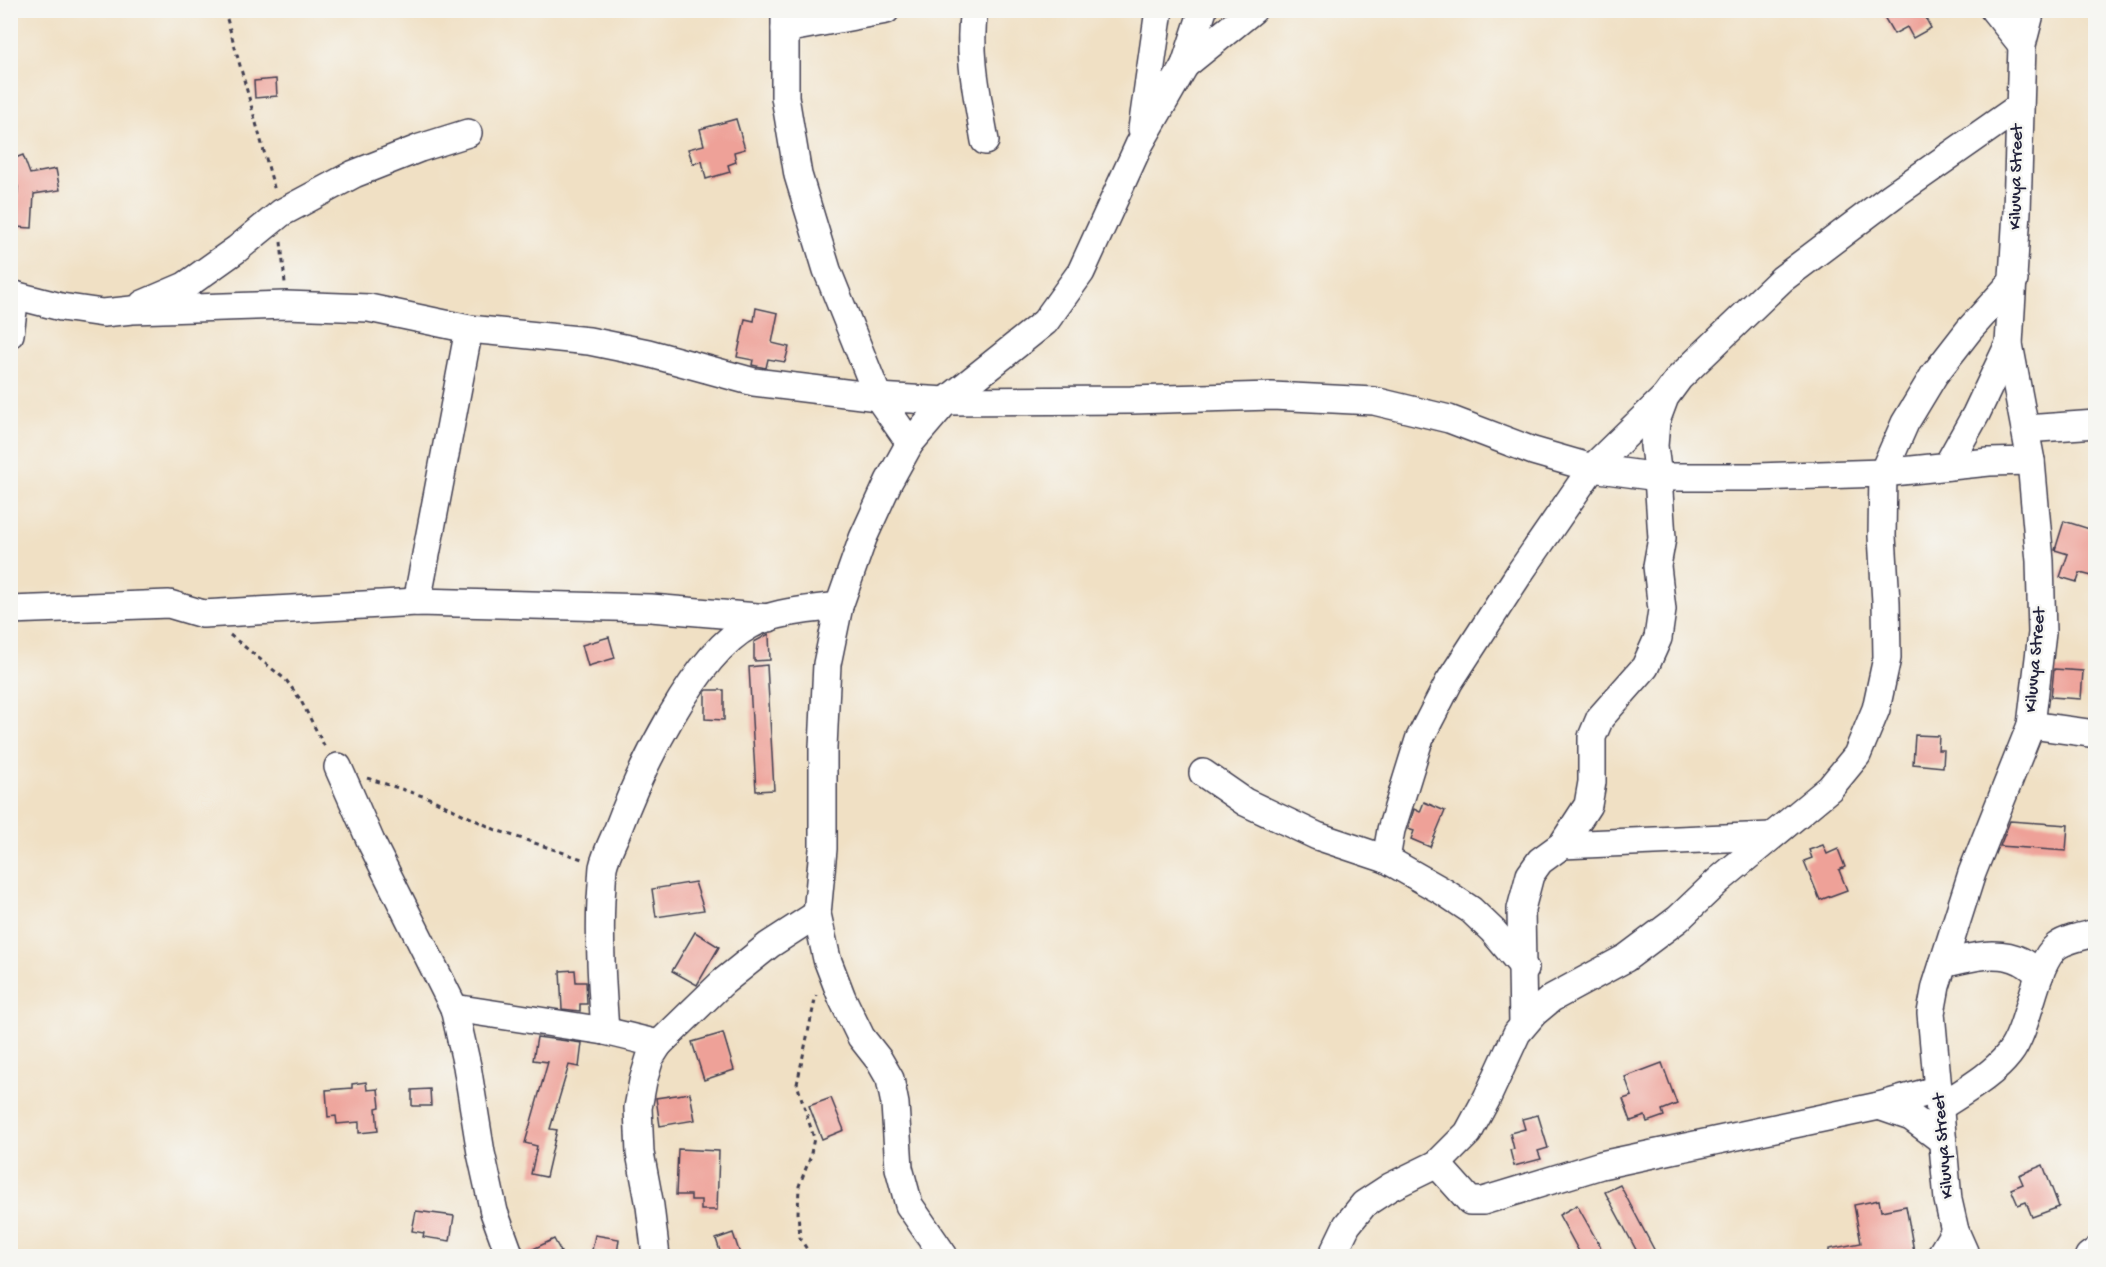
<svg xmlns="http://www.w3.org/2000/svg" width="2106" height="1267" viewBox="0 0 2106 1267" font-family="'Gochi Hand',sans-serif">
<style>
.building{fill:#eea198}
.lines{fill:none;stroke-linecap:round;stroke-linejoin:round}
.minor-casing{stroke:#413e50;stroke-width:30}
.path{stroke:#413e50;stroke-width:3;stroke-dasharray:4.5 4.5;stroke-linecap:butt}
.minor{stroke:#fff;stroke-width:27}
.labels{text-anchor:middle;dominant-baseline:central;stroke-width:5;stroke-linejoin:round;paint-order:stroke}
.street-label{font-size:18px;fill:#22223b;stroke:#f6f6f2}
</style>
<rect width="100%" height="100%" fill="#f6f6f2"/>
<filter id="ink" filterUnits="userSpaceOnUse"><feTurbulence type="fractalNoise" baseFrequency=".0167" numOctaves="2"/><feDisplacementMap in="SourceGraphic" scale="12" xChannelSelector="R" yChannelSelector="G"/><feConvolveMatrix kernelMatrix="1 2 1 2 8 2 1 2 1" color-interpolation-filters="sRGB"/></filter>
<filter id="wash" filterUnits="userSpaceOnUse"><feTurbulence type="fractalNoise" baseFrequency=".008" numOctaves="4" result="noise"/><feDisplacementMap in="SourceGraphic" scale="24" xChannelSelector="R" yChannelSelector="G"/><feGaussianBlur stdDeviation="1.35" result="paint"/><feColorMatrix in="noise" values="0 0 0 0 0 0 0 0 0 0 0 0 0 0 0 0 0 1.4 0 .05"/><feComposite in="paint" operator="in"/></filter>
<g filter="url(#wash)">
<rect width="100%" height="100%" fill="#f0e0c4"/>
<g id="blocks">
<g class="building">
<polygon points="1880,10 1936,10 1925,17 1931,28 1913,38 1907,27 1894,34"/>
<polygon points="276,79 277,96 255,98 254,81"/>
<polygon points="736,119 745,149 734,152 736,162 728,165 730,172 706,179 702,161 693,164 688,149 704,145 700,129"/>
<polygon points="23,155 30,174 56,169 60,190 34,194 32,228 15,227 18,187 10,169 10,160"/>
<polygon points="756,308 778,313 772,343 789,347 785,362 768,359 766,368 752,365 753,360 737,357 745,319 754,321"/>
<polygon points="2064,521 2096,531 2096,577 2080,573 2077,582 2060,577 2068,554 2055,550"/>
<polygon points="769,634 770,660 754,661 754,642"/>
<polygon points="609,637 615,658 588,666 582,645"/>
<polygon points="767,665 774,790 756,791 749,667"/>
<polygon points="2054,669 2083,671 2081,699 2051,697"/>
<polygon points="707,690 724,690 724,720 705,719 705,692"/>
<polygon points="1915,735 1939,736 1938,750 1944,750 1943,767 1913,764"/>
<polygon points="1424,802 1445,811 1430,847 1411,839 1414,831 1408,829 1414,809 1420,812"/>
<polygon points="2010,821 2068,825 2066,851 2000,846"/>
<polygon points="1823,845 1827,854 1838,849 1845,867 1839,870 1847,890 1820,900 1804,861 1812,858 1809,850"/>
<polygon points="695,882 704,910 656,917 652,889"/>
<polygon points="695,932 719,947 697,985 672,971"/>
<polygon points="575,970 576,982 586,982 587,1004 580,1004 580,1011 562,1009 560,971"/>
<polygon points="723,1033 734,1070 704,1080 692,1042"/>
<polygon points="537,1037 582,1043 579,1067 569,1065 550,1129 557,1130 546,1177 531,1174 537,1146 525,1143 548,1062 533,1060"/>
<polygon points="1662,1063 1677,1104 1662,1110 1664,1116 1647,1122 1645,1116 1631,1121 1623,1099 1632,1096 1625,1077"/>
<polygon points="366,1082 367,1090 378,1089 380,1107 376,1108 378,1131 359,1133 359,1122 337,1124 336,1116 328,1117 326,1090 352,1088 352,1084"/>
<polygon points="430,1089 431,1106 412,1106 412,1090"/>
<polygon points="690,1093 695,1120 660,1126 656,1098"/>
<polygon points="831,1098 844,1130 822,1139 809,1106"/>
<polygon points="1538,1115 1548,1148 1538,1151 1541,1159 1514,1166 1510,1150 1514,1149 1510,1133 1525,1129 1522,1119"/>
<polygon points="678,1149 719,1151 717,1210 701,1210 701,1200 691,1200 691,1195 676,1195"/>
<polygon points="2043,1165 2059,1207 2032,1217 2026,1202 2018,1205 2011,1189 2023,1184 2019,1175"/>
<polygon points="1620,1185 1658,1257 1640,1257 1605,1192"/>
<polygon points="1879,1200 1881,1211 1906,1206 1915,1257 1829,1257 1829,1249 1861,1243 1854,1205"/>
<polygon points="1577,1205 1606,1257 1582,1257 1559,1215"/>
<polygon points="416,1211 454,1216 450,1241 423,1237 424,1233 412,1231"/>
<polygon points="733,1233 741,1257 722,1257 716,1239"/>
<polygon points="595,1235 619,1239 617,1254 592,1250"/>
<polygon points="554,1239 561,1252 553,1257 525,1257 525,1253"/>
</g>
</g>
</g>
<g filter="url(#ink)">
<use href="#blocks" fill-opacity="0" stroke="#413e50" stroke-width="1.5"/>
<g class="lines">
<g class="minor-casing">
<g id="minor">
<polyline points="785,10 785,97 798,175 827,270 878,397 910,443"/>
<path d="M974 10C967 53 978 99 985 141"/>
<polyline points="1994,10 2022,45"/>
<polyline points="785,29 886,10"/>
<polyline points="1185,65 1253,10"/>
<polyline points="1142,129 1159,10"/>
<polyline points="10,294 61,307 103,313 132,310 286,305 369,308 469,329 589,341 648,353 754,382 878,397 946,401 1131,400 1272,396 1374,401 1449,419 1533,451 1592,468 1658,477 1756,477 1883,473 1989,462 2031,461"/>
<polyline points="143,304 185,286 237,249 281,213 354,174 420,148 468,133"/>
<polyline points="10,334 15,295"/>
<polyline points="2025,429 2096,424"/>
<polyline points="1947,466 1976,414 2009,344"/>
<polyline points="417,602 469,329"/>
<polyline points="10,610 169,604 203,614 417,602 651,608 769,618"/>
<polyline points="2031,725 2096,734"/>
<polyline points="338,767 371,842 454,1008 467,1066 481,1153 494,1212 510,1256"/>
<polyline points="1203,773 1245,802 1317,836 1386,859 1444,892 1471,910 1493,931 1525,969"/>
<polyline points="1562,845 1771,836"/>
<polyline points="1386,859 1391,830 1419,740 1449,682 1521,571 1592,468 1663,399"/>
<path d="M1943 964C1967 958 1997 949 2021 961 2028 964 2034 970 2040 974"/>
<polyline points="454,1008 605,1031 659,1044"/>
<polyline points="1523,1025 1521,909 1530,875 1540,861 1562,845 1588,805 1592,782 1592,737 1600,718 1645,667 1658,638 1662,610 1657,566 1662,538 1658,477 1654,446 1656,421 1665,397 1679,378 1782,279 1892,196 2019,107"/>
<path d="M605 1031C602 987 599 943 601 899 602 889 602 877 603 867 606 854 613 841 618 829 640 770 694 655 750 625 774 612 812 609 839 606"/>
<polyline points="1879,1106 1911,1117 1943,1141"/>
<path d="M1940 1107C1964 1091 1992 1076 2009 1054 2030 1028 2034 964 2057 946 2067 939 2083 936 2096 933"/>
<polyline points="1437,1164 1470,1201 1483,1201 1601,1165 1879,1106 1939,1089"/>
<polyline points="656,1256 650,1206 640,1153 638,1108 643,1081 650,1058 659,1044 723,982 769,945 817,914"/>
<polyline points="944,1256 909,1205 899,1168 895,1104 890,1079 879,1060 861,1037 842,998 827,959 817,914 823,849 823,747 827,664 839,606 863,538 889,481 910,443 946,401 1045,322 1081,272 1139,145 1185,65 1203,10"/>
<polyline points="1332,1256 1347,1225 1364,1204 1390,1187 1437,1164 1468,1133 1487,1098 1517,1033 1534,1013 1552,998 1626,958 1678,919 1719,880 1830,788 1857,755 1876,709 1887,658 1886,602 1882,536 1883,473 1905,423 1934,375 1969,330 2014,280"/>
<polyline points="1940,1256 1955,1231"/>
<polyline points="1966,1256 1955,1231 1948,1200 1931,1013 1936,986 1972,873 2031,725 2042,633 2040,561 2031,461 2009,344 2017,211 2022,45 2031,10"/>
<polyline points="2089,1256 2096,1251"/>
</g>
</g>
<g class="path">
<polyline points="227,19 275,191"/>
<polyline points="281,242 285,283"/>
<polyline points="230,635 286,680 300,699 326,749"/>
<polyline points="367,778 429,798 496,830 582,859"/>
<polyline points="811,1256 800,1238 798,1213 799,1186 810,1158 814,1138 797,1084 816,995"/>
</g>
<use href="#minor" class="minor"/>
</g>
</g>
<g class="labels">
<g class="street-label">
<text transform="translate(2017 177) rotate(-89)">Kiluvya Street</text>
<text transform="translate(2036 660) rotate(-85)">Kiluvya Street</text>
<text transform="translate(1944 1146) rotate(-95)">Kiluvya Street</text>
</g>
</g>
<rect width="2106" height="1267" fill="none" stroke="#f6f6f2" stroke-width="36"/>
</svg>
